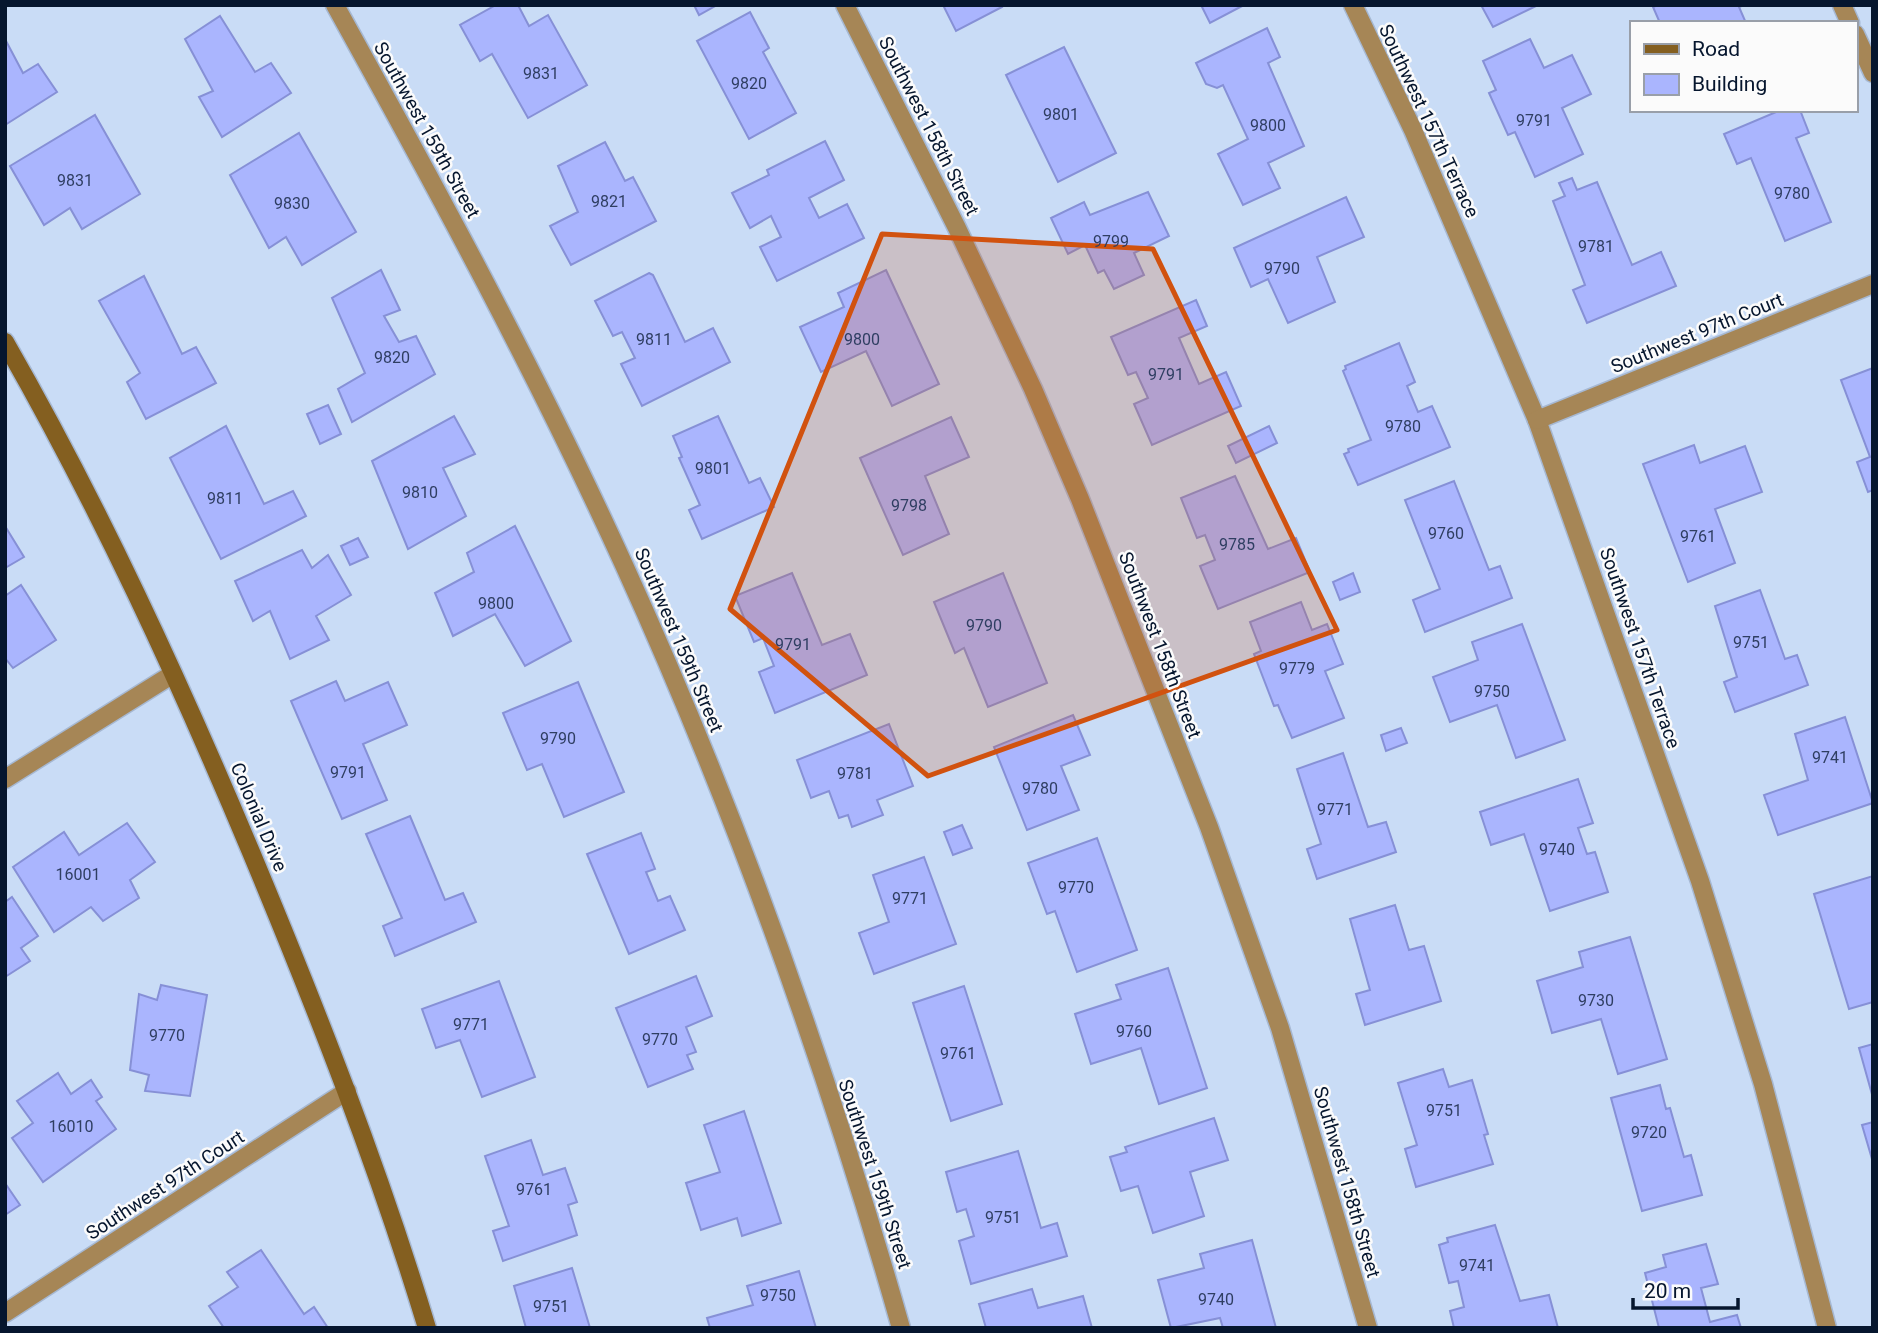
<svg xmlns="http://www.w3.org/2000/svg" width="1878" height="1333" viewBox="0 0 1878 1333" font-family="Roboto,sans-serif">
<style>
.building{fill:#aab5fe;stroke:#8690d6;stroke-width:2}
.lines{fill:none;stroke-linecap:round;stroke-linejoin:round}
.street-casing{stroke:#a6b8d2;stroke-width:21}
.secondary-casing{stroke:#a6b8d2;stroke-width:21}
.street{stroke:#a68656;stroke-width:18}
.secondary{stroke:#845f20;stroke-width:18}
.marked{fill:#d1520f;fill-opacity:0.2;stroke:#d1520f;stroke-width:5;stroke-linejoin:round}
.labels{text-anchor:middle;dominant-baseline:central;stroke-width:5;stroke-linejoin:round;paint-order:stroke}
.number-label{font-size:16px;fill:#2f3e62}
.street-label{font-size:19px;fill:#06162e;stroke:#fbfbfb}
</style>
<rect width="100%" height="100%" fill="#c9dcf6"/>
<g class="building">
<polygon points="496,5 518,5 529,26 548,15 587,85 528,118 492,54 480,61 460,25"/>
<polygon points="694,5 717,5 699,15"/>
<polygon points="943,5 1001,5 1002,7 956,31"/>
<polygon points="1201,5 1244,5 1210,23"/>
<polygon points="1481,5 1538,5 1493,27"/>
<polygon points="1658,5 1744,5 1739,7 1746,23 1660,23 1653,7"/>
<polygon points="750,12 769,48 763,52 796,113 749,139 697,41"/>
<polygon points="220,16 255,72 271,63 291,93 222,137 199,97 213,91 185,39"/>
<polygon points="1267,28 1280,57 1268,63 1304,146 1268,163 1280,188 1243,205 1218,154 1248,139 1223,85 1217,88 1206,84 1196,63"/>
<polygon points="5,39 23,73 38,64 57,92 5,125"/>
<polygon points="1530,39 1544,68 1572,55 1591,94 1562,108 1583,154 1535,177 1515,132 1508,135 1489,93 1496,90 1483,61"/>
<polygon points="1064,47 1116,153 1058,182 1006,75"/>
<polygon points="1781,110 1800,110 1809,133 1796,138 1831,222 1785,241 1751,158 1737,164 1724,134"/>
<polygon points="95,115 140,194 82,229 70,208 44,225 10,166"/>
<polygon points="299,133 356,232 302,265 286,237 269,248 230,175"/>
<polygon points="825,141 844,180 809,198 819,218 847,204 864,238 777,281 760,247 781,237 771,216 750,228 732,193 769,175 767,170"/>
<polygon points="605,142 625,181 633,177 656,221 571,265 550,226 578,212 558,166"/>
<polygon points="1572,178 1577,190 1597,182 1632,265 1661,252 1676,286 1587,323 1573,290 1585,285 1553,201 1565,196 1559,183"/>
<polygon points="1148,192 1169,236 1134,253 1144,275 1114,289 1104,270 1098,273 1085,245 1068,254 1051,218 1084,202 1090,215"/>
<polygon points="1346,197 1364,237 1317,257 1335,302 1288,323 1268,279 1251,287 1234,248"/>
<polygon points="381,270 400,310 384,316 399,342 416,336 435,374 352,422 338,389 365,373 332,298"/>
<polygon points="886,270 939,384 892,406 866,351 821,372 800,327 844,307 838,293"/>
<polygon points="649,273 653,275 685,342 713,328 730,362 642,406 621,364 635,358 622,332 613,336 595,301"/>
<polygon points="144,276 182,354 196,347 216,383 146,419 127,382 140,373 99,301"/>
<polygon points="1196,300 1207,326 1179,338 1199,384 1226,372 1241,406 1152,445 1134,404 1148,398 1136,372 1128,375 1111,337"/>
<polygon points="1399,343 1415,382 1407,386 1418,412 1432,406 1450,447 1358,485 1344,454 1349,452 1348,449 1371,440 1343,371 1346,369 1345,366"/>
<polygon points="1873,368 1873,490 1868,492 1857,462 1870,457 1841,380"/>
<polygon points="328,405 341,434 320,444 307,414"/>
<polygon points="454,416 475,454 443,468 466,516 408,549 372,461"/>
<polygon points="718,416 749,483 760,478 774,507 702,539 689,510 700,505 679,458 682,457 673,436"/>
<polygon points="951,417 969,457 925,476 949,534 903,555 860,458"/>
<polygon points="226,426 264,504 293,491 306,516 221,559 170,458"/>
<polygon points="1269,426 1277,443 1236,463 1228,446"/>
<polygon points="1694,445 1700,463 1745,446 1762,492 1715,509 1735,563 1688,582 1643,464"/>
<polygon points="1235,476 1268,549 1296,538 1310,572 1218,609 1200,566 1215,560 1205,535 1197,538 1181,498"/>
<polygon points="1454,481 1489,570 1500,566 1512,598 1425,632 1413,600 1440,589 1405,500"/>
<polygon points="5,526 24,557 5,568"/>
<polygon points="515,526 571,641 525,666 495,614 453,636 435,593 474,572 467,553"/>
<polygon points="358,538 368,557 350,565 341,546"/>
<polygon points="302,550 312,568 328,555 351,595 316,616 329,640 290,659 270,611 253,621 235,581"/>
<polygon points="792,573 822,645 850,634 867,675 775,713 759,672 774,666 763,638 754,642 735,596"/>
<polygon points="1003,573 1047,683 988,707 964,648 955,653 934,602"/>
<polygon points="1353,573 1360,592 1340,600 1333,582"/>
<polygon points="21,585 56,640 13,668 5,658 5,596"/>
<polygon points="1760,590 1785,659 1797,655 1808,685 1735,712 1724,682 1737,677 1715,606"/>
<polygon points="1301,602 1312,630 1327,624 1343,664 1325,671 1344,718 1292,738 1278,705 1274,706 1254,654 1261,651 1250,622"/>
<polygon points="1522,624 1565,740 1516,758 1497,705 1450,722 1433,677 1478,660 1472,642"/>
<polygon points="336,681 345,701 388,682 407,725 363,744 387,800 342,819 291,701"/>
<polygon points="578,682 624,792 564,817 542,764 527,770 503,713"/>
<polygon points="1073,715 1090,755 1061,766 1079,810 1027,830 994,747"/>
<polygon points="1845,717 1873,803 1778,835 1764,795 1808,780 1795,734"/>
<polygon points="889,724 913,786 877,800 883,815 852,827 848,815 839,818 829,791 811,798 797,760"/>
<polygon points="1401,728 1407,743 1386,751 1381,735"/>
<polygon points="1343,753 1368,827 1386,822 1396,852 1317,879 1307,849 1321,844 1297,769"/>
<polygon points="1578,779 1593,823 1578,828 1587,854 1595,852 1608,892 1550,911 1524,834 1491,845 1480,812"/>
<polygon points="410,816 445,900 463,893 476,922 395,956 383,926 402,918 366,834"/>
<polygon points="127,823 155,862 130,880 139,898 103,921 91,907 54,932 13,867 64,832 79,855"/>
<polygon points="962,825 972,848 953,855 944,832"/>
<polygon points="641,833 655,869 646,872 658,901 670,896 685,930 629,954 587,854"/>
<polygon points="1097,838 1137,950 1077,972 1055,911 1047,914 1028,863"/>
<polygon points="924,857 956,944 874,974 859,933 889,922 873,875"/>
<polygon points="1873,876 1873,1002 1849,1009 1814,894"/>
<polygon points="12,897 38,936 21,948 30,961 5,977 5,902"/>
<polygon points="1395,905 1409,950 1424,946 1441,1001 1365,1025 1356,994 1370,990 1350,919"/>
<polygon points="1630,937 1667,1059 1618,1074 1601,1019 1552,1033 1537,981 1583,967 1579,952"/>
<polygon points="1168,968 1207,1088 1159,1104 1141,1048 1091,1064 1075,1014 1121,999 1116,985"/>
<polygon points="696,976 712,1016 686,1027 696,1052 687,1055 693,1069 648,1087 616,1008"/>
<polygon points="499,981 535,1077 482,1097 460,1040 436,1048 422,1009"/>
<polygon points="161,985 207,995 190,1096 145,1091 149,1075 130,1070 139,994 157,1000"/>
<polygon points="964,986 1002,1104 951,1121 913,1003"/>
<polygon points="1873,1044 1873,1098 1859,1048"/>
<polygon points="1443,1069 1449,1087 1472,1080 1488,1134 1484,1135 1493,1164 1416,1187 1405,1149 1417,1145 1398,1083"/>
<polygon points="58,1073 71,1094 91,1080 102,1097 96,1101 116,1129 43,1182 12,1138 33,1123 17,1101"/>
<polygon points="1660,1085 1666,1109 1670,1108 1684,1157 1691,1155 1702,1195 1642,1211 1611,1098"/>
<polygon points="744,1111 781,1223 742,1236 737,1218 701,1230 686,1183 720,1172 704,1125"/>
<polygon points="1214,1118 1228,1160 1190,1172 1204,1216 1153,1233 1138,1186 1121,1191 1110,1157 1127,1152 1125,1147"/>
<polygon points="1873,1122 1873,1158 1872,1159 1862,1125"/>
<polygon points="531,1140 543,1175 565,1168 577,1202 568,1205 577,1235 503,1261 493,1231 509,1226 485,1156"/>
<polygon points="1018,1151 1041,1228 1057,1223 1067,1256 971,1284 959,1241 974,1236 966,1209 957,1212 946,1172"/>
<polygon points="5,1183 20,1205 5,1215"/>
<polygon points="1495,1225 1520,1301 1549,1295 1558,1328 1454,1328 1450,1311 1464,1307 1458,1281 1449,1283 1439,1245 1448,1242 1447,1238"/>
<polygon points="1252,1240 1276,1328 1223,1328 1220,1318 1171,1328 1158,1280 1204,1268 1200,1254"/>
<polygon points="1706,1244 1718,1284 1701,1288 1710,1322 1737,1315 1741,1328 1659,1328 1645,1273 1666,1267 1663,1255"/>
<polygon points="261,1250 304,1314 314,1307 328,1328 224,1328 209,1306 238,1287 227,1272"/>
<polygon points="572,1268 590,1328 526,1328 514,1286"/>
<polygon points="799,1271 816,1328 710,1328 707,1318 753,1305 747,1286"/>
<polygon points="1032,1289 1038,1308 1083,1296 1092,1328 986,1328 979,1304"/>
</g>
<g class="lines">
<g class="street-casing">
<g id="street">
<path d="M335 5C437 189 537 374 624 565 736 811 827 1068 901 1328"/>
<polyline points="845,5 957,228 1033,389 1080,499 1209,827 1280,1028 1368,1328"/>
<polyline points="1353,5 1413,130 1537,420 1700,881 1763,1084 1827,1328"/>
<polyline points="1842,5 1850,23"/>
<polyline points="1855,34 1873,73"/>
<polyline points="1537,420 1873,284"/>
<polyline points="5,779 173,674"/>
<polyline points="5,1313 347,1091"/>
</g>
</g>
<g class="secondary-casing">
<path id="secondary" d="M5 342C99 506 178 678 251 852 316 1008 378 1166 427 1328"/>
</g>
<use href="#street" class="street"/>
<use href="#secondary" class="secondary"/>
</g>
<path class="marked" d="M882 234 1153 249 1337 630 928 776 730 609Z"/>
<g class="labels">
<g class="number-label">
<text x="541" y="73">9831</text>
<text x="749" y="83">9820</text>
<text x="1061" y="114">9801</text>
<text x="1534" y="120">9791</text>
<text x="1268" y="125">9800</text>
<text x="75" y="180">9831</text>
<text x="1792" y="193">9780</text>
<text x="609" y="201">9821</text>
<text x="292" y="203">9830</text>
<text x="1111" y="241">9799</text>
<text x="1596" y="246">9781</text>
<text x="1282" y="268">9790</text>
<text x="654" y="339">9811</text>
<text x="862" y="339">9800</text>
<text x="392" y="357">9820</text>
<text x="1166" y="374">9791</text>
<text x="1403" y="426">9780</text>
<text x="713" y="468">9801</text>
<text x="420" y="492">9810</text>
<text x="225" y="498">9811</text>
<text x="909" y="505">9798</text>
<text x="1446" y="533">9760</text>
<text x="1698" y="536">9761</text>
<text x="1237" y="544">9785</text>
<text x="496" y="603">9800</text>
<text x="984" y="625">9790</text>
<text x="1751" y="642">9751</text>
<text x="793" y="644">9791</text>
<text x="1297" y="668">9779</text>
<text x="1492" y="691">9750</text>
<text x="558" y="738">9790</text>
<text x="1830" y="757">9741</text>
<text x="348" y="772">9791</text>
<text x="855" y="773">9781</text>
<text x="1040" y="788">9780</text>
<text x="1335" y="809">9771</text>
<text x="1557" y="849">9740</text>
<text x="78" y="874">16001</text>
<text x="1076" y="887">9770</text>
<text x="910" y="898">9771</text>
<text x="1596" y="1000">9730</text>
<text x="471" y="1024">9771</text>
<text x="1134" y="1031">9760</text>
<text x="167" y="1035">9770</text>
<text x="660" y="1039">9770</text>
<text x="958" y="1053">9761</text>
<text x="1444" y="1110">9751</text>
<text x="71" y="1126">16010</text>
<text x="1649" y="1132">9720</text>
<text x="534" y="1189">9761</text>
<text x="1003" y="1217">9751</text>
<text x="1477" y="1265">9741</text>
<text x="778" y="1295">9750</text>
<text x="1216" y="1299">9740</text>
<text x="551" y="1306">9751</text>
</g>
<g class="street-label">
<text transform="translate(1429 121) rotate(65)">Southwest 157th Terrace</text>
<text transform="translate(929 126) rotate(63)">Southwest 158th Street</text>
<text transform="translate(427 130) rotate(61)">Southwest 159th Street</text>
<text transform="translate(1697 333) rotate(-22)">Southwest 97th Court</text>
<text transform="translate(679 640) rotate(67)">Southwest 159th Street</text>
<text transform="translate(1160 645) rotate(69)">Southwest 158th Street</text>
<text transform="translate(1640 648) rotate(71)">Southwest 157th Terrace</text>
<text transform="translate(259 817) rotate(67)">Colonial Drive</text>
<text transform="translate(875 1174) rotate(72)">Southwest 159th Street</text>
<text transform="translate(1347 1182) rotate(74)">Southwest 158th Street</text>
<text transform="translate(165 1185) rotate(-33)">Southwest 97th Court</text>
</g>
</g>
<rect width="1878" height="1333" fill="none" stroke="#06162e" stroke-width="14"/>
<rect x="1630" y="21" width="228" height="91" fill="#fbfbfb" stroke="#999fa9" stroke-width="2"/>
<rect x="1644" y="44" width="35" height="10" fill="#845f20" stroke="#999fa9" stroke-width="2"/>
<text x="1692" y="56" font-size="21" fill="#06162e">Road</text>
<rect x="1644" y="74" width="35" height="21" fill="#aab5fe" stroke="#999fa9" stroke-width="2"/>
<text x="1692" y="91" font-size="21" fill="#06162e">Building</text>
<path d="M1633 1298v10h105v-10" fill="none" stroke="#06162e" stroke-width="3.5"/>
<text x="1644" y="1298" font-size="21" fill="#06162e" stroke="#fbfbfb" stroke-width="5" paint-order="stroke">20 m</text>
</svg>
